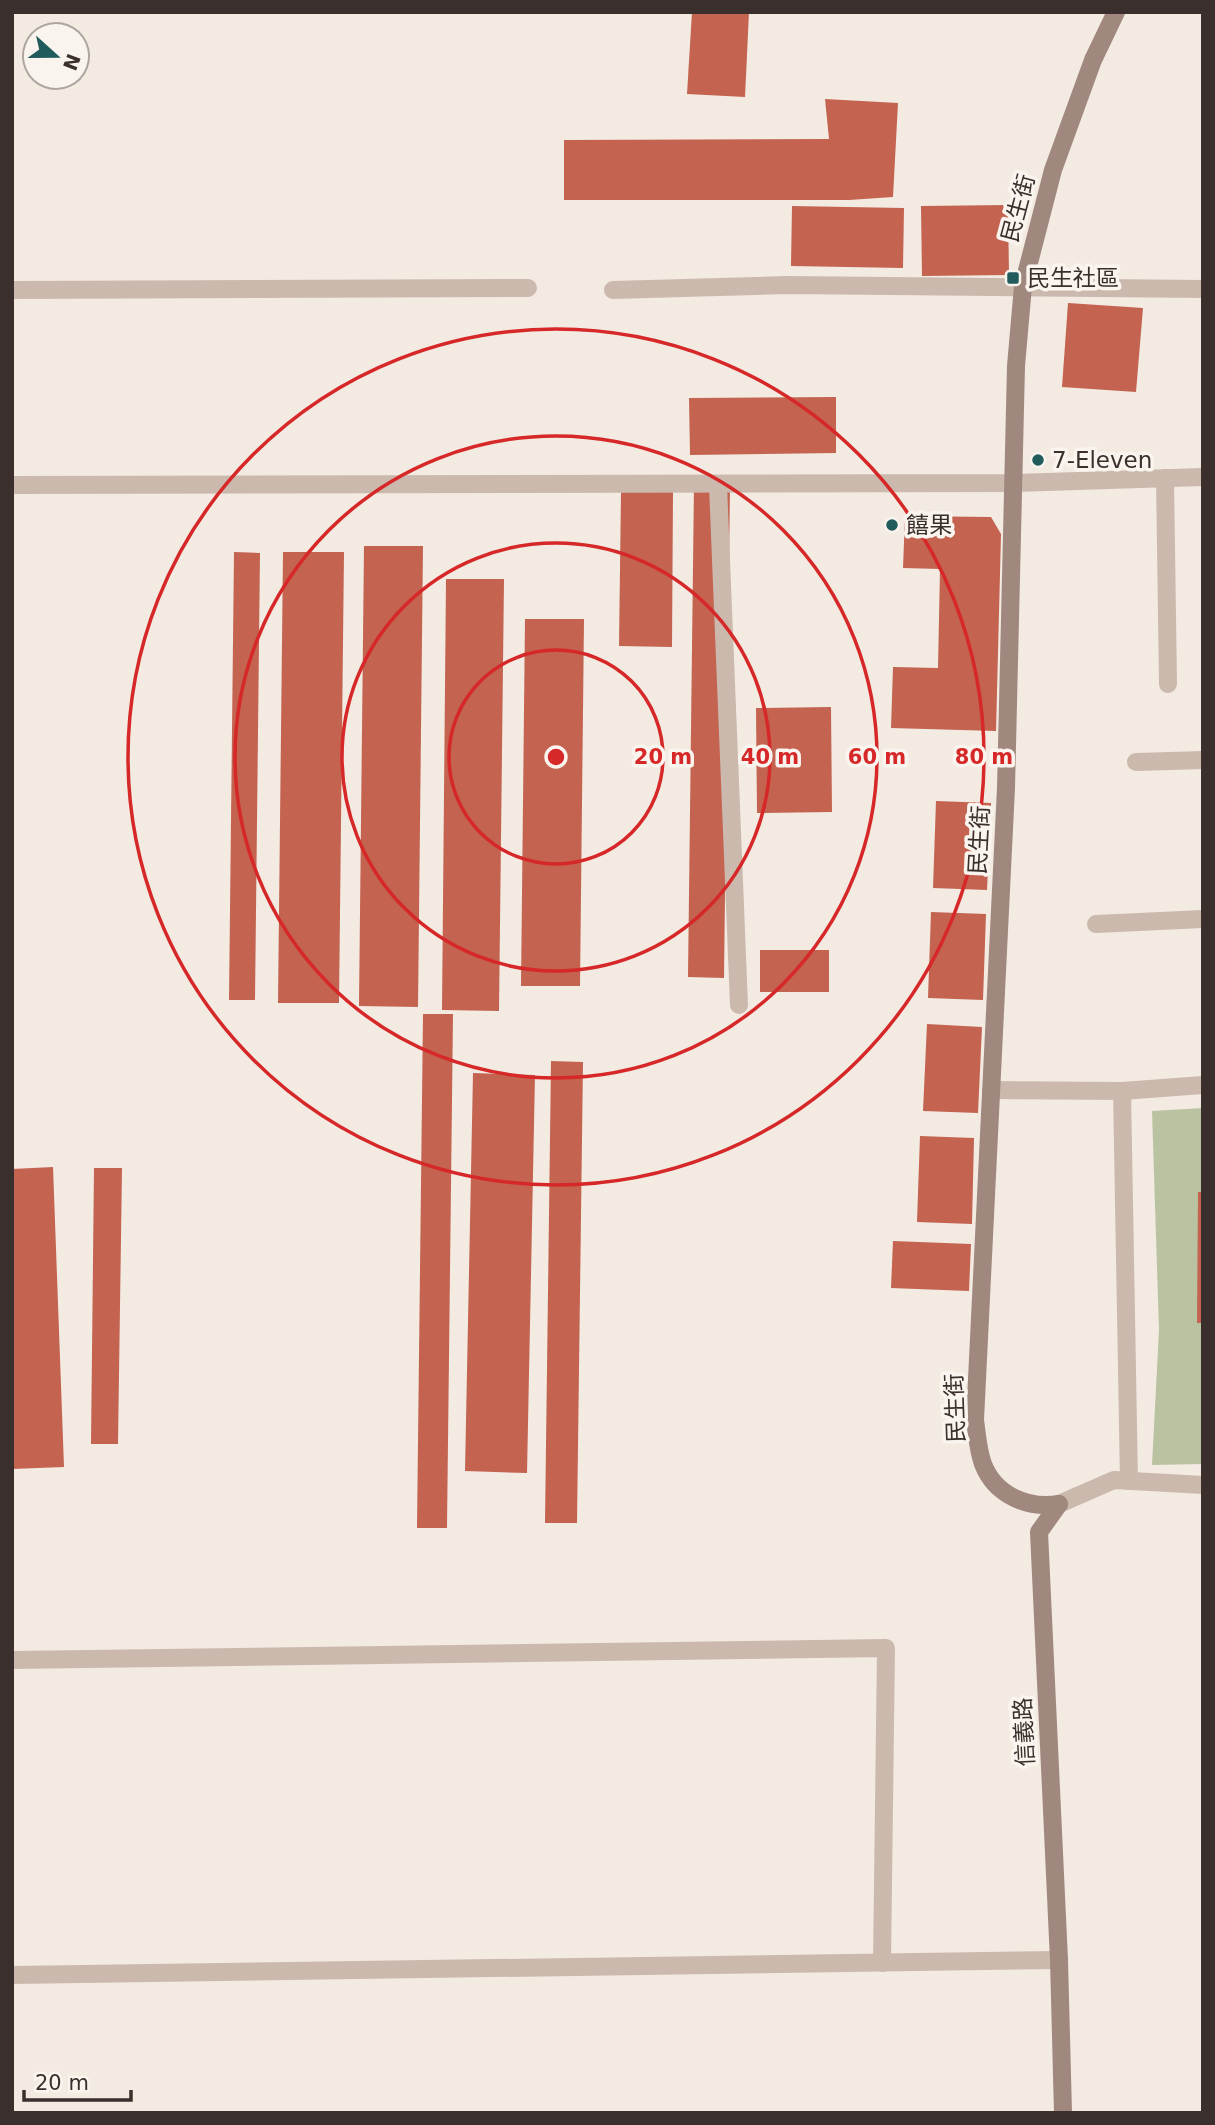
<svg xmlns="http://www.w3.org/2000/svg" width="1215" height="2125" viewBox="0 0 1215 2125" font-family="'DejaVu Sans','Noto Sans TC',sans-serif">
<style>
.green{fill:#bac3a1}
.building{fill:#c36350}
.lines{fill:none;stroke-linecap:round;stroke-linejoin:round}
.lane{stroke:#ccb9ad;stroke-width:18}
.street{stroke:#ccb9ad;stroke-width:18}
.secondary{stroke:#a0887e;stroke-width:18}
.ring{fill:none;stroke:#d62828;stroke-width:3.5}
.poi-dot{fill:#215b5b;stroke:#faf4ee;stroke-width:2.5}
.labels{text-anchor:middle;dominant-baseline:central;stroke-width:7;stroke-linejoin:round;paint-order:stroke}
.street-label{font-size:23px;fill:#3a2f2c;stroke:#faf4ee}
.poi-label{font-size:23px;fill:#3a2f2c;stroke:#faf4ee;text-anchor:start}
.centre{fill:#d62828;stroke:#faf4ee;stroke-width:3.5}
.ring-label{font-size:21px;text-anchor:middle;font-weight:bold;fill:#d62828;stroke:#faf4ee;stroke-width:7;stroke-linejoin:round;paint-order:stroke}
</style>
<rect width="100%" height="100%" fill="#f3eae2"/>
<polygon class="green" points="1203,1108 1203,1464 1152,1465 1159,1330 1152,1111"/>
<g class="building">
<polygon points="692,12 749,12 745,97 687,94"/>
<polygon points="825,99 898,103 893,197 849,200 564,200 564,140 829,139"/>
<polygon points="1008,205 1009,275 922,276 921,206"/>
<polygon points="792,206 904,208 903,268 791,266"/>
<polygon points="1068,303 1143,308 1136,392 1062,387"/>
<polygon points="836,397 836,453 690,455 689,398"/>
<polygon points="694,484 730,484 724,978 688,977"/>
<polygon points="621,492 673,492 672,647 619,646"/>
<polygon points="905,516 991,517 1001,534 996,731 891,728 893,667 938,668 940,569 903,568"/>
<polygon points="364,546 423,546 418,1007 359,1006"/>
<polygon points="234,552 260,553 255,1000 229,1000"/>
<polygon points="283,552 344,552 339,1003 278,1003"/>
<polygon points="446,579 504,579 499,1011 442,1010"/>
<polygon points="525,619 584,619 580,986 521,986"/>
<polygon points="831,707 832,812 757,813 756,708"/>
<polygon points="936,801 991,803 987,890 933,888"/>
<polygon points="931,912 986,914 983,1000 928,998"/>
<rect x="760" y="950" width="69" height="42"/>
<polygon points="423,1014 453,1014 447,1528 417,1528"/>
<polygon points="927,1024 982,1027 978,1113 923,1111"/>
<polygon points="551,1061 583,1062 577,1523 545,1523"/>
<polygon points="473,1073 535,1075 527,1473 465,1471"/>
<polygon points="920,1136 974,1138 972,1224 917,1222"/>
<polygon points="53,1167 64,1467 12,1469 12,1169"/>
<polygon points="94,1168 122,1168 118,1444 91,1444"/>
<polygon points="1198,1192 1203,1192 1203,1323 1197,1323"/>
<polygon points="893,1241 971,1244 969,1291 891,1288"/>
</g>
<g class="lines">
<g class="lane">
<polyline points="12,290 528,288"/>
<polyline points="613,290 786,285 1203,289"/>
<polyline points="1165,478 1168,684"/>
<polyline points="12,485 1014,483 1203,477"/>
<polyline points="718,485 739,1005"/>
<polyline points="1136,762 1203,760"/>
<polyline points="1096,924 1203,919"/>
<polyline points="991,1090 1122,1091 1203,1085"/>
<polyline points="1122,1091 1129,1481"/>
<polyline points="12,1660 886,1648 882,1963"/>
<polyline points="12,1975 1059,1960"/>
</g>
<polyline class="street" points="1059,1504 1114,1480 1203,1485"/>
<g class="secondary">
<path d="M1059 1504C1027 1509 995 1495 983 1464 978 1451 977 1434 975 1420L1006 788 1016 366 1023 286 1053 170 1093 60 1116 12"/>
<polyline points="1059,1504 1039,1532 1059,1960 1063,2113"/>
</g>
</g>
<g class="ring">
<circle cx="556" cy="757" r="107"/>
<circle cx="556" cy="757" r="214"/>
<circle cx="556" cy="757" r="321"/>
<circle cx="556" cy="757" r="428"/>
</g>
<g class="poi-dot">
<rect x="1006" y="271" width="14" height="14" rx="3.5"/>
<circle cx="1038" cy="460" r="7"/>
<circle cx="892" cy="525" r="7"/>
</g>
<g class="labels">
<g class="street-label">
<text transform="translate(1018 208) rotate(-75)">民生街</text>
<text transform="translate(979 840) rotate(-87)">民生街</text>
<text transform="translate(955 1408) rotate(-92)">民生街</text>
<text transform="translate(1024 1732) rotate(-93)">信義路</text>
</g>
<g class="poi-label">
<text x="1027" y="278">民生社區</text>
<text x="1052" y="460">7-Eleven</text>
<text x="906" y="525">饎果</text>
</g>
</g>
<circle cx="556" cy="757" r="10" class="centre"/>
<g class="ring-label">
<text x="663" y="764">20 m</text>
<text x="770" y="764">40 m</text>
<text x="877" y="764">60 m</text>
<text x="984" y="764">80 m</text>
</g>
<rect width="1215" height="2125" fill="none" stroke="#3a2f2c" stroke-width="28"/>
<g transform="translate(56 56) rotate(111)"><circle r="33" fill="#faf4ee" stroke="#ada5a0" stroke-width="2"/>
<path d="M0-5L12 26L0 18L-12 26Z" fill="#215b5b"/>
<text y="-10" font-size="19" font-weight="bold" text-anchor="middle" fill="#3a2f2c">N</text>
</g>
<path d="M24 2090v10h107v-10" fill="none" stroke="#3a2f2c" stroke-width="3.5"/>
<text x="35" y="2090" font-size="21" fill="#3a2f2c" stroke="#faf4ee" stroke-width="5" paint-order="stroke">20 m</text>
</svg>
